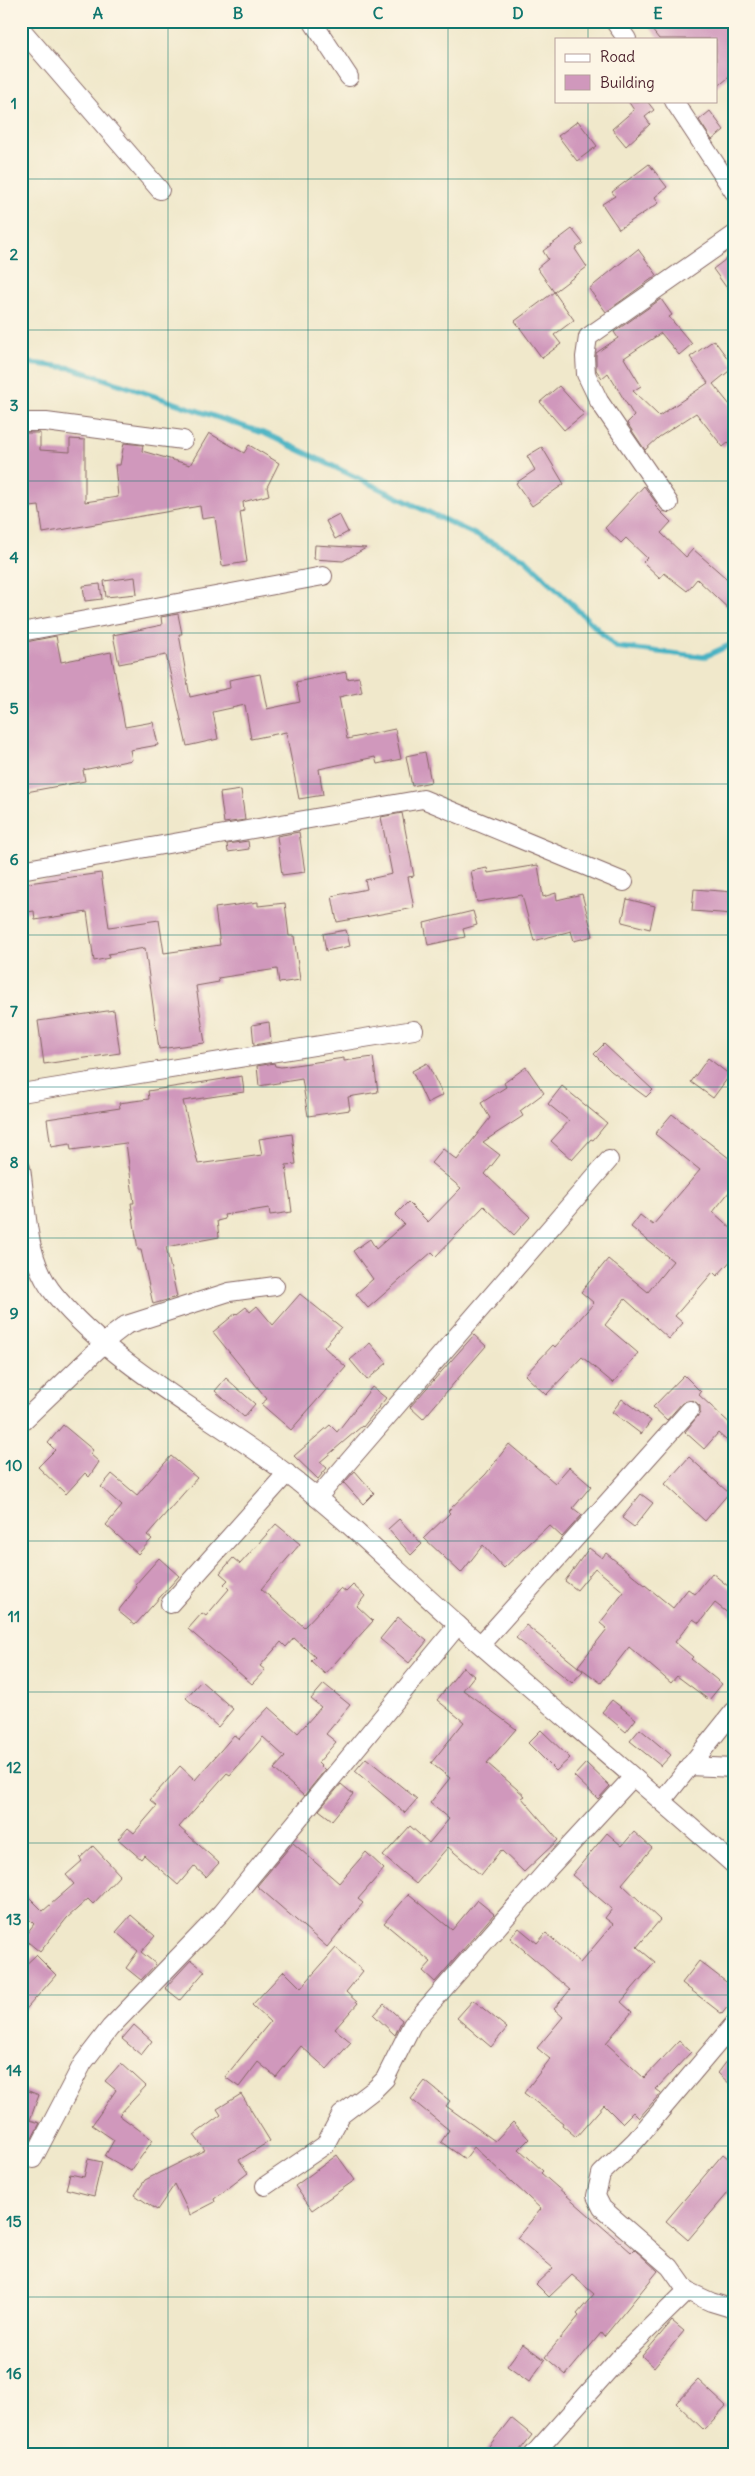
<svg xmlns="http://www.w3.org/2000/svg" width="755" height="2476" viewBox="0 0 755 2476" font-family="Delius,sans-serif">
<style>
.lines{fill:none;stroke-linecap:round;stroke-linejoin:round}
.stream{stroke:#46b2c3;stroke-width:5.5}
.building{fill:#d098bc}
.street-casing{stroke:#846563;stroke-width:20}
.street{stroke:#fff;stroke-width:18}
.grid{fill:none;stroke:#0f766e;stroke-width:1;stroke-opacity:0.55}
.neatline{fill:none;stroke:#0f766e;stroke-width:2}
.grid-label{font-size:16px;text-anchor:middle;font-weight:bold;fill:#0f766e}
</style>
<rect width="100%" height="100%" fill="#fcf5e5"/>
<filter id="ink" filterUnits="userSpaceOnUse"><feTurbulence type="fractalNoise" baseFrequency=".02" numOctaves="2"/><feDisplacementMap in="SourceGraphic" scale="10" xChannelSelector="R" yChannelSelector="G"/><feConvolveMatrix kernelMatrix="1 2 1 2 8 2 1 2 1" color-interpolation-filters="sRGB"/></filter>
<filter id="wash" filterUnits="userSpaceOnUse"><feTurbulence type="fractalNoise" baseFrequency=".0096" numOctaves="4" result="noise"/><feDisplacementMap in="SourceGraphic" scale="20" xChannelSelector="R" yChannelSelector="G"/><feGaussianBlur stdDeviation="1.12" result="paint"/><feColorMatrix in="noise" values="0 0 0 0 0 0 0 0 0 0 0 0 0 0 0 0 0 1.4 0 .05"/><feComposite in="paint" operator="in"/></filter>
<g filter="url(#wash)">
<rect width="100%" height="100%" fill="#f0e8cb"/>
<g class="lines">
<polyline class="stream" points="21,362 72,368 266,434 524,558 616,647 704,657 734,643"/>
</g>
<g id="blocks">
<g class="building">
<polygon points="645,21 734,21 734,73 716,88 716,39 659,39"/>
<polygon points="628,101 647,101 654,110 645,117 650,124 626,146 612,129 634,110"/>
<polygon points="710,111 724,130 712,140 699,120"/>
<polygon points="578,121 597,146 577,161 558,136"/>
<polygon points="649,164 667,187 655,197 659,203 619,229 602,204 615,196 612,192"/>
<polygon points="572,229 583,243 575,249 587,267 554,292 537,268 548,259 543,251"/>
<polygon points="638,249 657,275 606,312 589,289"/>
<polygon points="734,253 734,298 713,269"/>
<polygon points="554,292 574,320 554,335 561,344 542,358 515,321"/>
<polygon points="661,299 672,315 669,317 692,344 679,355 661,333 624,358 641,386 633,391 659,416 708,383 690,357 714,340 734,367 713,384 734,410 734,438 723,447 696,413 659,437 645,450 627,423 634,416 608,373 602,378 596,370 596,353 618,338 614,332"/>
<polygon points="559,386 584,414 564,430 540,402"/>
<polygon points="21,433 40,433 40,450 70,452 70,439 85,440 85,502 118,497 115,465 120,465 124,443 143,445 142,451 190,465 209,433 244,453 249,445 279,463 267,487 269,495 243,502 244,511 240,512 247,562 222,566 215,517 202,519 200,506 43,533 39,506 21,508"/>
<polygon points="542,447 564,484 532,506 516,483 535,470 527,456"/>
<polygon points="644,486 657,504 655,506 671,522 661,533 686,557 693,549 734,585 734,614 697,579 687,591 664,573 660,578 643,562 647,558 626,538 621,543 605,528"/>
<polygon points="339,514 348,532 335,539 326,521"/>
<polygon points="315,545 366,548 343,561 314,559"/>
<polygon points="135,577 137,594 106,597 104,581"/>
<polygon points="100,584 102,599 85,601 83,586"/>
<polygon points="178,614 182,634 179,634 190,697 230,688 229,680 260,674 267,709 300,702 296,682 346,672 347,679 359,677 362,692 339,697 347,739 395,729 401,759 377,764 375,757 319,769 323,795 299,799 286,732 251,739 245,705 213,712 218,739 187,746 166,655 119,664 113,635 162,625 161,617"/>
<polygon points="56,636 61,662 111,652 125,727 153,722 158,745 130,750 132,760 83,770 85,781 21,793 21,643"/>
<polygon points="425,752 431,782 412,786 406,756"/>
<polygon points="241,790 245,820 224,823 220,793"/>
<polygon points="402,813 414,876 408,877 414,908 337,922 332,896 367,889 365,880 392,874 381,817"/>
<polygon points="299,832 305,872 282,875 277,836"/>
<polygon points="248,841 249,849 228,852 227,844"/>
<polygon points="538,865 543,897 556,893 557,900 582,894 593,936 574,941 571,931 534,941 522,895 477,902 471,871 487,868 488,873"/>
<polygon points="101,873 109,927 159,920 164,953 220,945 215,908 258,902 258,906 285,903 289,936 294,936 300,980 279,983 277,969 218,978 219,982 196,986 205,1043 159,1049 145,948 108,954 109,958 94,961 87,912 35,920 34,911 21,913 21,884"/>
<polygon points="694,889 734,892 734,914 692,911"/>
<polygon points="627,899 655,906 650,929 622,922"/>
<polygon points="473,911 477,925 463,929 465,937 428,945 424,923"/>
<polygon points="346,930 350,946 326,951 323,934"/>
<polygon points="114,1010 120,1053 44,1064 38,1021"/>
<polygon points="269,1022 271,1042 254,1045 252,1025"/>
<polygon points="604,1044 653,1090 646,1097 611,1071 594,1054"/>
<polygon points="373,1057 378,1092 348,1097 350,1110 308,1116 302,1079 259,1086 257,1066 274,1063 275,1066 281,1067 344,1058 344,1061"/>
<polygon points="708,1058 730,1075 713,1098 691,1082"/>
<polygon points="427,1063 443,1095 427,1103 412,1071"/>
<polygon points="526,1067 544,1093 520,1111 523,1116 483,1142 500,1155 485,1174 530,1217 514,1235 484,1206 436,1256 432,1252 368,1308 356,1294 373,1279 353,1251 370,1239 376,1249 404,1224 395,1215 408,1202 428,1222 461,1188 431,1163 443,1149 457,1160 490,1118 481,1103 506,1087 504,1083"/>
<polygon points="242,1076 244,1092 183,1101 198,1164 262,1155 259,1139 292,1134 296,1164 286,1165 292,1212 270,1215 269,1208 224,1215 225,1219 217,1221 219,1237 166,1247 177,1297 153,1304 141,1250 138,1250 131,1203 134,1203 126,1143 71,1150 70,1144 51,1147 47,1119 120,1108 119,1103 149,1099 148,1091"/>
<polygon points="562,1086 607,1123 593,1140 591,1139 572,1160 551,1141 569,1121 548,1104"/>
<polygon points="672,1114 734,1162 734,1186 713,1212 734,1231 734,1257 717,1276 713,1272 675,1316 683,1323 669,1339 625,1299 605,1325 638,1353 613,1383 582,1357 546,1395 525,1375 553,1345 555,1347 594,1303 581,1292 608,1259 648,1292 673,1261 631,1227 640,1215 653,1225 700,1170 655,1134"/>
<polygon points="300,1294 341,1327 324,1347 346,1367 291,1430 261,1404 267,1399 213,1332 236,1313 237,1314 246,1307 250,1312 257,1306 273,1325"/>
<polygon points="474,1335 486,1346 423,1419 410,1407"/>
<polygon points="370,1343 387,1363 367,1380 350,1360"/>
<polygon points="684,1375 701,1392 699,1395 734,1427 734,1447 718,1433 704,1449 685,1432 700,1413 700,1406 693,1400 682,1403 667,1420 653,1407"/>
<polygon points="226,1378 255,1404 244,1417 215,1391"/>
<polygon points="372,1387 386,1398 363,1427 362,1426 320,1462 327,1468 318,1479 294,1456 330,1425 337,1432"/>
<polygon points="622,1399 651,1421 641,1434 612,1412"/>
<polygon points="63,1425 93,1450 90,1454 99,1462 89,1477 85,1473 66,1494 38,1467 55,1450 48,1443"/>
<polygon points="509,1444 555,1483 569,1467 591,1486 573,1508 582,1515 562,1537 549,1525 504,1568 483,1545 461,1573 424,1538 450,1513 448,1511 486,1474"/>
<polygon points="171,1456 197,1478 147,1535 152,1539 138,1554 106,1525 122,1506 101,1487 112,1474 137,1495"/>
<polygon points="689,1457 729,1493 705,1521 665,1484"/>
<polygon points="355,1471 374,1493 363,1504 344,1483"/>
<polygon points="641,1494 653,1503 634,1527 622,1518"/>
<polygon points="399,1519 422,1544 411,1555 388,1529"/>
<polygon points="276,1524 300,1544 261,1589 304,1627 341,1588 346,1592 353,1585 365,1596 357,1606 373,1621 325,1674 311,1661 315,1657 294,1638 286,1647 281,1642 260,1666 265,1670 252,1684 188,1629 202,1613 206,1616 229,1589 224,1584 228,1580 220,1573 233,1558 240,1564"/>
<polygon points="589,1548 602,1558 606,1553 673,1608 688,1589 695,1594 712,1573 734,1591 734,1618 715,1603 699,1623 693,1619 675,1642 693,1657 691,1659 722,1684 709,1700 677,1676 671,1683 629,1647 601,1683 578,1666 607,1629 600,1623 624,1592 595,1568 577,1590 565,1581"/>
<polygon points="159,1558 179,1576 135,1625 118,1611 137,1587 135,1585"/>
<polygon points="398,1617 427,1641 409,1663 380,1639"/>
<polygon points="526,1625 583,1671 572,1683 516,1638"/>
<polygon points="463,1667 474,1676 463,1690 516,1729 487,1763 525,1796 522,1798 558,1840 524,1872 501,1850 481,1875 448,1847 416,1884 383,1856 410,1826 429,1843 449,1819 430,1803 450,1778 431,1763 464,1722 437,1700"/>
<polygon points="201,1681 233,1709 218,1727 186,1698"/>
<polygon points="324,1684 350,1705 326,1734 336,1742 318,1763 325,1770 304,1796 274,1769 285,1757 263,1737 230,1775 227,1773 179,1827 219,1863 206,1877 194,1866 178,1885 144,1855 141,1859 118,1839 128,1828 134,1833 157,1806 150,1800 180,1766 195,1780 234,1735 239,1739 269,1707 298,1733 321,1707 311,1699"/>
<polygon points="612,1700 636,1719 626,1732 602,1712"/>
<polygon points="640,1729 671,1755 661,1766 630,1741"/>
<polygon points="541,1730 570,1758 556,1771 528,1743"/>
<polygon points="366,1758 417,1799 405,1813 355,1771"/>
<polygon points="586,1763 610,1786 598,1799 574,1776"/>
<polygon points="341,1784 353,1794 332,1820 319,1810"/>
<polygon points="634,1832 652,1848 622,1884 660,1920 637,1947 655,1962 621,2002 632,2012 606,2043 644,2078 679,2041 691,2052 656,2089 661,2093 639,2118 633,2112 622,2123 604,2105 576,2137 562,2125 563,2123 524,2093 550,2059 537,2048 563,2017 554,2009 570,1990 510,1938 519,1928 537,1943 546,1933 580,1963 613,1924 605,1918 612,1909 572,1875 607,1833 622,1846"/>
<polygon points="293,1843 339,1883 366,1852 384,1869 358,1899 363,1903 327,1947 257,1886"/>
<polygon points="93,1846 120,1875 93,1904 88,1899 67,1918 40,1952 23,1938 34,1924 21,1911 21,1889 43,1911 74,1884 66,1875 82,1861 80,1858"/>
<polygon points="409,1894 452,1930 477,1900 494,1914 435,1982 423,1971 431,1962 384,1923"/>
<polygon points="131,1915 155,1936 141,1952 156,1964 141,1980 126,1968 138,1951 116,1932"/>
<polygon points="336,1948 363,1971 346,1992 358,2003 335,2029 351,2042 327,2069 301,2046 276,2077 258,2062 239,2087 225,2077 270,2022 252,2005 284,1971 301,1988"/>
<polygon points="36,1955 56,1975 21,2015 21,1969"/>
<polygon points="191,1960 205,1971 180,2000 165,1988"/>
<polygon points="699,1961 734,1988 734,1998 722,2014 682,1983"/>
<polygon points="473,2000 507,2028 491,2047 457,2018"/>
<polygon points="384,2004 402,2020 395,2035 374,2015"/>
<polygon points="134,2025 152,2041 141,2055 122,2039"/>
<polygon points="734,2052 734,2088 718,2073"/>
<polygon points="121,2063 146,2086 119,2115 153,2140 131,2171 105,2156 114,2140 92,2125 116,2090 105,2081"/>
<polygon points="425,2081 450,2101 446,2106 495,2141 513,2122 529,2139 519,2149 543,2171 541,2173 631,2252 634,2249 658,2271 604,2337 601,2333 566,2375 545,2357 579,2316 577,2314 594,2294 572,2275 549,2297 536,2284 553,2268 517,2238 541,2209 474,2147 465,2159 441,2142 449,2130 411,2099"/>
<polygon points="21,2088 39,2095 30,2120 40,2123 29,2144 21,2142"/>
<polygon points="241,2094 270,2141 239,2160 248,2173 214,2199 215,2202 190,2215 175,2184 157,2210 135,2195 145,2180 205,2150 194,2135 221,2115 217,2109"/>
<polygon points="723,2154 734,2163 734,2186 688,2240 666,2221"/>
<polygon points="337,2155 355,2180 312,2210 295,2186"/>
<polygon points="88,2159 102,2162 94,2196 66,2189 70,2174 84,2177"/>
<polygon points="672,2321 684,2331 654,2367 642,2356"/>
<polygon points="523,2344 545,2360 529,2382 507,2366"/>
<polygon points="698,2380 726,2406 704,2430 676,2403"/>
<polygon points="511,2418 532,2435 516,2455 482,2455"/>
</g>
</g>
</g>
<g filter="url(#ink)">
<use href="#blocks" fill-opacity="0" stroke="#846563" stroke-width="1"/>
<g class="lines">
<g class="street-casing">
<g id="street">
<polyline points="312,21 349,77"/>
<polyline points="614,21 627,39"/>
<polyline points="21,29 160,190"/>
<polyline points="674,101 734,192"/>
<polyline points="21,422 46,422 183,440"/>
<polyline points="669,503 599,401 586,374 585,357 588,337 734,235"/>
<polyline points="21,632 323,576"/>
<polyline points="21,870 423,799 624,882"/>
<polyline points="21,1093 414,1030"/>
<path d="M21 1168C27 1211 26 1261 55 1295 117 1369 210 1415 286 1473 347 1519 401 1575 459 1626 550 1706 643 1784 734 1865"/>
<polyline points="21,1423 113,1335 126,1325 229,1292 275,1286"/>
<polyline points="317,1498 609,1160"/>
<polyline points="170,1604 287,1473"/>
<polyline points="481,1644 690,1410"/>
<polyline points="689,1766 734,1768"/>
<polyline points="662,1801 734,1711"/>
<polyline points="734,2024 635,2141 601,2174 596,2196 602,2208 670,2267 687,2291 711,2302 734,2309"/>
<polyline points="33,2159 83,2063 110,2028 221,1913 458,1625"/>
<polyline points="265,2186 325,2145 341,2115 375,2089 385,2079 412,2025 549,1868 633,1777"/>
<polyline points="533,2455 624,2353 687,2291"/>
</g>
</g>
<use href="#street" class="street"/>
</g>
</g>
<path class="grid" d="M168 21V2455M308 21V2455M448 21V2455M588 21V39M588 101V2455M21 179H734M21 330H734M21 481H734M21 633H734M21 784H734M21 935H734M21 1087H734M21 1238H734M21 1389H734M21 1541H734M21 1692H734M21 1843H734M21 1995H734M21 2146H734M21 2297H734"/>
<rect width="755" height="2476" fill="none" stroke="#fcf5e5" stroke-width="55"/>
<rect x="555" y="38" width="162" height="65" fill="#fcf5e5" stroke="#b59f9b"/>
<rect x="565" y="54" width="25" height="8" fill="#ffffff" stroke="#b59f9b"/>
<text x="600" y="62" font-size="15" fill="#4a1f2b">Road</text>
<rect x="565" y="75" width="25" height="15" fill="#d098bc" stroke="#b59f9b"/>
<text x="600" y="88" font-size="15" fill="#4a1f2b">Building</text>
<rect x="28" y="28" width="700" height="2420" class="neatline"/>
<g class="grid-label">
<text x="98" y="19">A</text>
<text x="238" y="19">B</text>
<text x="378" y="19">C</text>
<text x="518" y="19">D</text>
<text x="658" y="19">E</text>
<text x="14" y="109">1</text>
<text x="14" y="260">2</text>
<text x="14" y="411">3</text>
<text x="14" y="563">4</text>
<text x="14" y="714">5</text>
<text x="14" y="865">6</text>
<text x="14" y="1017">7</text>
<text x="14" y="1168">8</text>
<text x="14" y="1319">9</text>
<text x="14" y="1471">10</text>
<text x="14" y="1622">11</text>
<text x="14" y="1773">12</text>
<text x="14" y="1925">13</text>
<text x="14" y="2076">14</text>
<text x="14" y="2227">15</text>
<text x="14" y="2379">16</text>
</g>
</svg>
